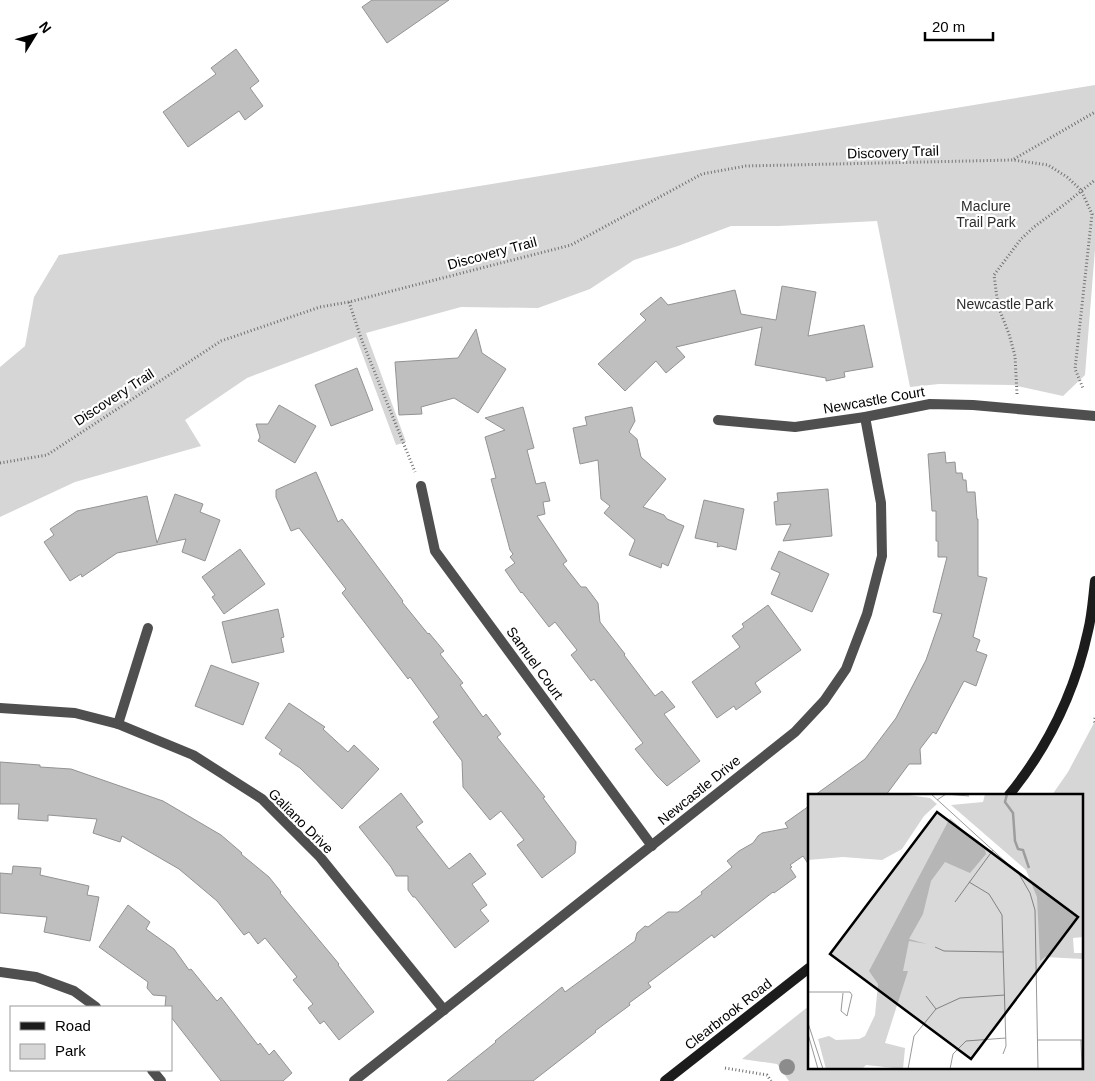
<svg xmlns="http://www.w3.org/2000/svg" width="1095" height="1081" viewBox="0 0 1095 1081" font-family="Arial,sans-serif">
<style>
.green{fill:#d6d6d6}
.building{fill:#bfbfbf;stroke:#939393}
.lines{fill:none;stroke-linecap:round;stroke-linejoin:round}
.path{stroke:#717171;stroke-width:3;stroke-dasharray:1 2.5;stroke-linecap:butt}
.street{stroke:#4f4f4f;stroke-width:10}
.secondary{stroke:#1c1c1c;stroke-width:10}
.tree{fill:#8c8c8c}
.labels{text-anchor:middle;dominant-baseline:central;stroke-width:4.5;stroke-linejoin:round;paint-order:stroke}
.street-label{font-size:14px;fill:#000;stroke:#fff}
.park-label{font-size:14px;fill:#2d2d2d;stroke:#fff}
.inset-river{fill:none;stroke:#9d9d9d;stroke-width:2.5}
.inset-road{fill:none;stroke:#999;stroke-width:1}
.view{fill:#000;fill-opacity:0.15;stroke:#000;stroke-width:2.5}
.inset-edge{fill:none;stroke:#000;stroke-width:2.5}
</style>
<rect width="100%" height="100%" fill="#fff"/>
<g class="green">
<polygon points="1095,85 1095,249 1085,375 1063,396 1013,385 939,384 910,387 877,221 779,226 731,226 678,246 634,260 590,289 538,308 461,307 366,333 406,442 396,445 356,337 247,378 185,420 201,446 75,482 0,517 0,367 25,346 34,297 59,255"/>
<polygon points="1095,721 1095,1081 789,1081 777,1064 742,1059 809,1006 809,1067 1081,1067 1081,795 1052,795 1068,772"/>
</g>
<g class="building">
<polygon points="372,0 449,0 387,43 362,7"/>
<polygon points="236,49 259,81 250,88 263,106 245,120 239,111 188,147 163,112 216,74 211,68"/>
<polygon points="782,286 816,292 808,336 864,325 873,367 844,372 845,377 826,381 826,378 755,365 762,327 676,347 685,357 666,373 656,361 625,391 598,364 646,320 640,314 661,297 668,305 735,290 741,314 776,320"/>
<polygon points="476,329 482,353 506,369 478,413 454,398 421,407 422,414 399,415 395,362 458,358"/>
<polygon points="357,368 373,410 331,426 315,385"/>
<polygon points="279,405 316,426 295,463 258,441 260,437 256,424 268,424"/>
<polygon points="523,407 534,448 527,450 536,484 545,482 550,501 543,502 545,514 537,516 567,561 563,564 581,587 586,587 598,603 600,622 625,654 624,655 655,696 662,691 675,707 664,714 700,761 667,786 657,776 635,749 643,743 594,679 591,681 571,655 577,650 555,622 549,627 522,592 521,593 505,570 515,563 510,557 513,554 510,550 491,479 496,478 485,437 505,430 485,418"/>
<polygon points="632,407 635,421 629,432 637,439 641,457 666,479 643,507 664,515 667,519 684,526 668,566 662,563 661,568 629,555 635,540 604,513 610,506 601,499 598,460 580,464 573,428 587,425 585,417"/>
<polygon points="945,452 946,463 955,462 956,473 962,473 963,480 966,480 967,492 975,492 977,519 978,519 978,576 987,578 973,637 980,640 976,651 987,655 976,686 964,681 936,734 933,732 920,749 921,764 909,764 886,795 815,795 865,759 896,718 926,660 942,614 933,612 947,557 938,557 938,541 936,541 936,511 932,511 928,454"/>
<polygon points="316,472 338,522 342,519 403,601 402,602 428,634 429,633 444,651 440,654 463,683 460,685 483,717 486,714 501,734 497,737 545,797 543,798 576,842 575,853 542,878 517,845 524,840 501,811 490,820 463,787 462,761 433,722 439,717 410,677 408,679 342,593 346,589 299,528 291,531 276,497 276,490"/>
<polygon points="828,489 832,536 783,541 791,524 776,525 774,502 778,501 777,493"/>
<polygon points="175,494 203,504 200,512 220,520 205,561 182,552 186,539 117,553 82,577 81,574 70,581 44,542 54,535 50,529 77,511 147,496 157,543"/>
<polygon points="704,500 744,509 736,550 721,546 717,547 718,543 695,538"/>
<polygon points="240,549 265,584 224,614 212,597 215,595 202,577"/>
<polygon points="779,551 829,574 812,612 771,594 780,573 771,569"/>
<polygon points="768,605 801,650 755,683 761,692 736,710 734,706 717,718 692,682 740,647 732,636 744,627 742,624"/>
<polygon points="278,609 284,637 281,638 284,652 232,663 222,622"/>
<polygon points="211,665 259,683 243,725 195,706"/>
<polygon points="289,703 325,727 323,729 348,752 354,745 379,769 342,809 300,768 279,754 282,750 265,738"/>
<polygon points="0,762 40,765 40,767 71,769 163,801 221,835 242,853 241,854 269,877 281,892 280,893 339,964 338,965 374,1012 339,1040 324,1021 320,1024 308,1008 313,1004 293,980 297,977 265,938 258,944 249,932 244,935 217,901 179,869 122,836 120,842 93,833 97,819 48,815 48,821 18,819 19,804 0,804"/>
<polygon points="401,793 423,822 416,827 449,869 470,853 486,874 472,884 487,905 480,910 489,921 455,948 415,897 413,897 408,890 408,876 396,876 391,867 359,827"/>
<polygon points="809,806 809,865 803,856 790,865 792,867 790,868 796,877 774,893 773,892 714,938 712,935 648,983 651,987 629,1003 630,1005 595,1031 596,1032 533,1081 447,1081 496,1042 495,1041 562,987 565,992 635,941 637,933 645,926 648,927 668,912 678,912 702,894 701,892 732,867 727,861 739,851 753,843 758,836 762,833 788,828 785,823"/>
<polygon points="13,866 41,868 40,875 89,886 87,895 99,897 90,941 44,932 47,917 0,913 0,873 12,874"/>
<polygon points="128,905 150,922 146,929 174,949 189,970 191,969 217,1001 221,997 258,1045 260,1043 269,1055 274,1050 292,1073 283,1081 221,1081 171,1017 171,1007 165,1007 166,996 153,995 147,988 148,982 99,947"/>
</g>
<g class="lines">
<g class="path">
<polyline points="1014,159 1095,112"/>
<polyline points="349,302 361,338 415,472"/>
<polyline points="1017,394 1015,356 1009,334 998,306 994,275 1021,239 1034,227 1065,204 1095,180"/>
<polyline points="0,463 47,455 221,341 320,307 349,302 571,245 702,174 746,166 1013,160 1048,165 1067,177 1081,190 1092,214 1075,369 1083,388"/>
<polyline points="1095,718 1094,721 1095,723"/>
<polyline points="725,1068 767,1075 771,1081"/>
</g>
<g class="street">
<polyline points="718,420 795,427 865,417 930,404 973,405 1095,416"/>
<polyline points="421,486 435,551 652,846"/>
<polyline points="0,708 75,713 118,724 193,755 262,799 320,857 444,1010"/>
<polyline points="118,724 148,628"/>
<polyline points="0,972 36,977 74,991 96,1007"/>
<polyline points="152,1070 161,1081"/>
<polyline points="354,1081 795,732 824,701 846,669 867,614 882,556 881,503 865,417"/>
</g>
<g class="secondary">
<path d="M1009 795C1048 747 1075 691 1088 631 1092 615 1093 598 1095 581"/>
<polyline points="665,1081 809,968"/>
</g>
</g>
<circle class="tree" cx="787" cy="1067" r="8"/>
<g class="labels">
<g class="street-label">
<text transform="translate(893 152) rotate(-2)">Discovery Trail</text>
<text transform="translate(492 253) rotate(-15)">Discovery Trail</text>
<text transform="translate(114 397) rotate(-33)">Discovery Trail</text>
<text transform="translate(874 400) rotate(-10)">Newcastle Court</text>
<text transform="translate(535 663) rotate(54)">Samuel Court</text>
<text transform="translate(699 790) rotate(-39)">Newcastle Drive</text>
<text transform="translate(301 821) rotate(45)">Galiano Drive</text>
<text transform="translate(728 1014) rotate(-38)">Clearbrook Road</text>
</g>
<g class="park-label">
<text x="986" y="206">Maclure<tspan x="986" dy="16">Trail Park</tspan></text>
<text x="1005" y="304">Newcastle Park</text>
</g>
</g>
<g transform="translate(808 794)">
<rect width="275" height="275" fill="#fff"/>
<path d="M0 0H93L122 4 129 10 116 22 94 55 74 66 35 63 0 66ZM177 0H275V143L265 144 266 159H275V165L237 163 232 167 229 103 218 76 143 11 175 8ZM142 24 177 56 178 60 162 79 137 68 123 87 115 120 101 145 119 150 101 147 95 177H100L77 249 97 254 95 275 58 271 54 275H18L10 245 21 242 28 246 51 245 57 242 67 221 70 190 61 177Z" fill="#d6d6d6"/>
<path class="inset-river" d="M199 0 197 8 205 19 207 47 210 55 215 56 221 74"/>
<path class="inset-road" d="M123 0 211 80 222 99 227 116 230 275M129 6 138 0 161 2M161 88 181 100 194 121 198 252 195 260M147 108 185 56M127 153 136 157 196 158M0 198H42L44 201 39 222 33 217 35 199M118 202 128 215M0 229 15 275M0 240 10 275M229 246H275M273 246 274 275M100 275 106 242 128 215 152 204 197 201M142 275 145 260 158 247 198 244"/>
<path class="view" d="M129 18 270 123 163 265 22 160Z"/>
<rect width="275" height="275" class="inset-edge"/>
</g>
<rect x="10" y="1006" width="162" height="65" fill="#ffffff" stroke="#999999"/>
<rect x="20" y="1022" width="25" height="8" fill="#1c1c1c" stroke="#999999"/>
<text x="55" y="1031" font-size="15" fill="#000000">Road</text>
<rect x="20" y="1044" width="25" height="15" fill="#d6d6d6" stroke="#999999"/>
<text x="55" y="1056" font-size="15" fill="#000000">Park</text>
<g transform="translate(35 35) rotate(53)" stroke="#ffffff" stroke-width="4" paint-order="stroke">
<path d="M0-4L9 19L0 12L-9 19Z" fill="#000000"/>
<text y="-8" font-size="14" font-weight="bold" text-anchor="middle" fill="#000000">N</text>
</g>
<path d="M925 32v8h68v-8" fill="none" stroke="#000000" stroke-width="2.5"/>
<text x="932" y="32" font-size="15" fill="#000000" stroke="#ffffff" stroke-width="4" paint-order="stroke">20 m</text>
</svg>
